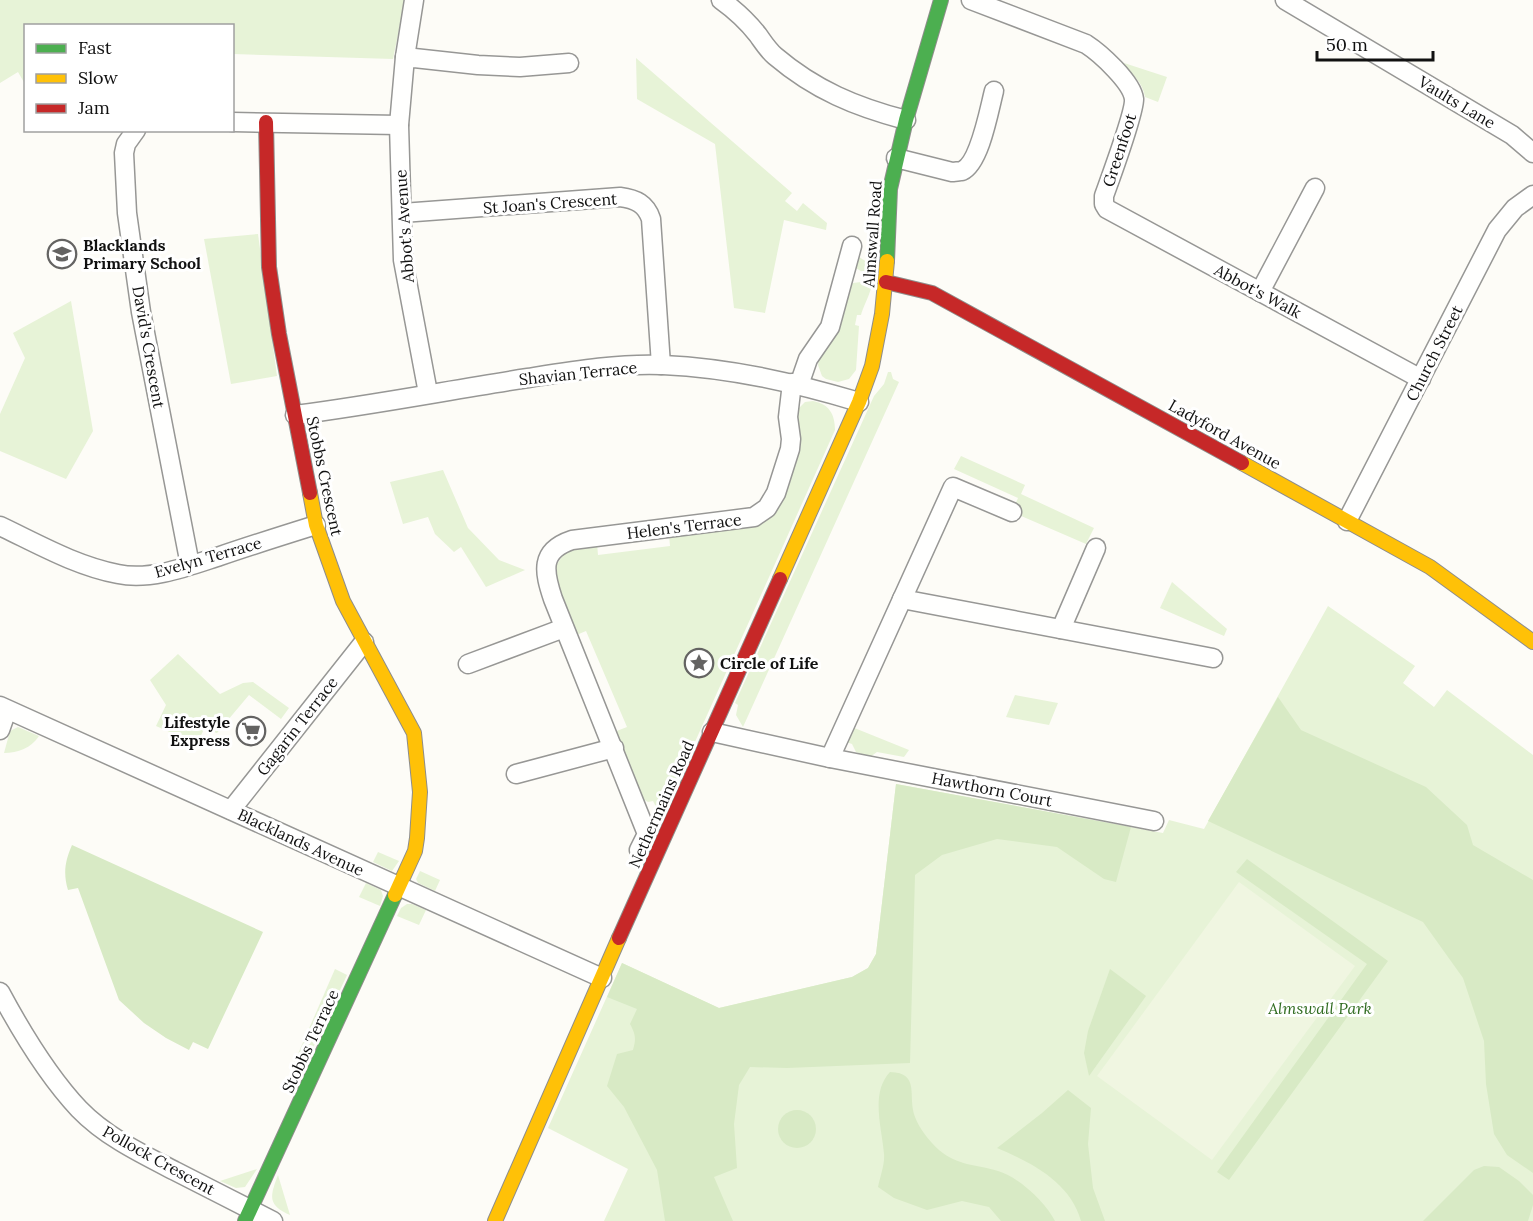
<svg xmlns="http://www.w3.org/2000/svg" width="1533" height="1221" viewBox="0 0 1533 1221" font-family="Lora,serif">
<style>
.green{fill:#e7f3d7}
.forest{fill:#d8eac5}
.pitch{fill:#f0f6e1}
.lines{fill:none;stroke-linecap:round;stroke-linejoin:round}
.street-casing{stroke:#979795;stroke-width:21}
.fast-casing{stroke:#8e8d8b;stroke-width:16}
.slow-casing{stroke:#8e8d8b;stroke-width:16}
.jam-casing{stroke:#8e8d8b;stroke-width:16}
.street{stroke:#fffffe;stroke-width:18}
.fast{stroke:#4caf50;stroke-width:14}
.slow{stroke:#ffc107;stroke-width:14}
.jam{stroke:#c62828;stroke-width:14}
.labels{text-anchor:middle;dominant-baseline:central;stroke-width:6;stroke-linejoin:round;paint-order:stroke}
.street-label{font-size:16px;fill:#111;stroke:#fff}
.poi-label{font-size:16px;font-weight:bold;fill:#111;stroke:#fff;text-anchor:start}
.park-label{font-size:16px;font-style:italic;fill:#2f6b1f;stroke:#fff}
</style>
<rect width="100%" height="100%" fill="#fdfcf7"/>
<g class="green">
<polygon points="0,0 405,0 393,59 233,54 232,26 26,26 25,84 18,72 0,83"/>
<polygon points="636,58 792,193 785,201 797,211 803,203 827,223 826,230 784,220 765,313 734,308 715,144 637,99"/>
<path d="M1121 62 1167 77 1158 102 1145 97C1143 82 1131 73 1121 62Z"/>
<polygon points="258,234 277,376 231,384 204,239"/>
<path d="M856 255C860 258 865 260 869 264 881 276 865 301 861 315H857L855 325 859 326 856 370 849 379 838 382 826 379 822 376 818 365 820 351 835 336 848 289 853 283 861 282 864 273 856 268Z"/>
<polygon points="71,301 93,431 66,479 0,451 0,414 25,358 13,333"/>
<polygon points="888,372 891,372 893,379 899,382 743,727 736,715 738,705 735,703 874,396 884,384"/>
<path d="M813 401C829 404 835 414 835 430L655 831 651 816 657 809 653 801 648 802 641 798 614 732 627 727 586 631 574 636 553 575C561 550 572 547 597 543L598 555 670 546 669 535 765 520 795 412 805 402Z"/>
<polygon points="961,456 1025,485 1021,494 1094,528 1086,544 1012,512 1018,498 954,469"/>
<polygon points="443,470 468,528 499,560 525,570 486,587 461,547 454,552 435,534 428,517 403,524 390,482"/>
<polygon points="1172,582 1227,629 1224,636 1160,608"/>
<polygon points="1328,606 1415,666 1403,683 1434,707 1447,690 1533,755 1533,1221 604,1221 628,1169 548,1128 622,963 719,1008 852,977 868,968 876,954 896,784 1163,833 1169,820 1204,829"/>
<polygon points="178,654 220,694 243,683 253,682 289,708 281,719 249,695 217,733 204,729 197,744 156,726 166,705 150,680"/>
<polygon points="1015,695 1058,703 1049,725 1006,717"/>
<path d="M18 727 39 736C31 748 18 753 4 753L10 731Z"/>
<polygon points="852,727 909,750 904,757 877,752 870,757 856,752 852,744 846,742"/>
<polygon points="378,852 399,861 392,871 373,862"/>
<polygon points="420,871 440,880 435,891 418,883 416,879"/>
<polygon points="366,883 381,890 383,896 380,906 359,897"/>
<polygon points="407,904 412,904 426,910 419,925 397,916 401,908"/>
<polygon points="335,969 347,975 304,1067 294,1063"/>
<polygon points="257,1169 245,1187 236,1188 220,1181"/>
<path d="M278 1175 290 1215C267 1205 270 1196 278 1175Z"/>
</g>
<g class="forest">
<polygon points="1278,697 1301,730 1426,787 1467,825 1473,845 1533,880 1533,1173 1507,1155 1494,1134 1486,1084 1484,1041 1463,978 1423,922 1208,821"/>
<path d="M896 784 1131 827 1116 882 1104 879 1057 847 997 839 942 855 915 875 910 1063 787 1068 750 1067 739 1085 734 1124 737 1168 714 1177 733 1221H665L657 1170 624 1107 607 1086 617 1054 633 1050C636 1039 636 1035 630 1024L637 1009 607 997 622 963 719 1008 852 977 868 968 876 954Z"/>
<path d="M72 845 263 932 208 1049 193 1042 189 1050 166 1038 144 1023 119 1000 78 888 68 890C63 873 65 861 72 845Z"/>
<polygon points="1247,859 1388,961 1229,1180 1217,1172 1367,964 1236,872"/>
<polygon points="1110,969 1146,996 1089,1076 1084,1053 1088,1031"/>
<path d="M890 1072C921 1073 907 1096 915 1117 919 1128 930 1142 939 1150 958 1166 975 1164 998 1171 1019 1177 1046 1203 1055 1221H1001L989 1207 962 1201 927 1210 894 1198 878 1187C880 1177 885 1164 884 1154 882 1128 870 1093 890 1072Z"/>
<path d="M1068 1090 1091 1108 1088 1144 1093 1188 1105 1221H1081C1070 1182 1032 1163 997 1148L1042 1113Z"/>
<circle cx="797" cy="1129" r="19"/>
<polygon points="1484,1166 1499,1167 1519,1181 1533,1195 1533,1205 1528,1221 1423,1221 1474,1170"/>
</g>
<polygon class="pitch" points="1239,882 1355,966 1212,1160 1097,1076"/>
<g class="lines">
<g class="street-casing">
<g id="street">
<path d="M721 0C735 10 747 21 758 35 763 42 768 50 775 56 815 90 856 107 906 120"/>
<path d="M971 0 1086 44C1100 53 1132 82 1134 99 1135 112 1110 179 1104 196V204L1107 209 1421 379"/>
<polyline points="1285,0 1512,135 1533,153"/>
<polyline points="405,57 414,0"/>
<polyline points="232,122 399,125"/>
<polyline points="136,130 126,144 124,153 127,213 141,312 190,565"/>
<path d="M896 158 952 172C953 172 961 171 962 171 980 163 989 110 994 91"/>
<path d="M402 213 620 197C636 199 646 204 651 219L661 365"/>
<polyline points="1260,292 1315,188"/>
<polyline points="799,385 808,359 830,327 852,246"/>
<polyline points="428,393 403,260 399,125 405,57 478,65 520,67 569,63"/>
<path d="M295 415C373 405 450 390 528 378 572 371 619 363 663 365 731 368 795 383 859 402"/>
<polyline points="1347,521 1497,230 1515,208 1533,195"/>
<path d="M0 526C38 544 76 566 118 574 151 581 189 566 220 556 252 545 284 535 316 525"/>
<polyline points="902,599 1213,658"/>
<polyline points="1061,629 1096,548"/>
<polyline points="468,664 564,628"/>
<polyline points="0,706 602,978"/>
<polyline points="0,730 7,710"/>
<polyline points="712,732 830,758 1154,821"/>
<polyline points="830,758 953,487 1012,512"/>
<polyline points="516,774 614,748"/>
<polyline points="231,810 364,642"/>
<path d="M639 850 647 834 553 599C544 572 539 551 572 540L754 517 767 508 776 493 790 449 791 439 788 417 792 383"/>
<path d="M0 992C22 1033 47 1075 79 1109 106 1137 142 1154 175 1171 208 1188 240 1204 273 1221"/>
</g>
</g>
<g class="fast-casing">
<g id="fast">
<polyline points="887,261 890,189 906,120 941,0"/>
<polyline points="245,1221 395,895"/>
</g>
</g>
<g class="slow-casing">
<g id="slow">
<polyline points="1242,463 1430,567 1533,642"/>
<polyline points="310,493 316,525 343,601 414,733 420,792 417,838 415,851 395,895"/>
<polyline points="780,579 859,402 872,366 882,314 887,261"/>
<polyline points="495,1221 619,938"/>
</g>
</g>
<g class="jam-casing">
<g id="jam">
<polyline points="266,122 269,267 279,334 310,493"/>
<polyline points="886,282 932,293 1242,463"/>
<polyline points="619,938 780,579"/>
</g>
</g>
<use href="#street" class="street"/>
<use href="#fast" class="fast"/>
<use href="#slow" class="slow"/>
<use href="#jam" class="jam"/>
</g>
<defs>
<g id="school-ring" transform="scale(1.5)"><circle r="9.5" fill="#fff" stroke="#646362" stroke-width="1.5"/><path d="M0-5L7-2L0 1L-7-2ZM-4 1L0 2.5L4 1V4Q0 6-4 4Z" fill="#646362"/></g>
<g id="sight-ring" transform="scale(1.5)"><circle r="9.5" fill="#fff" stroke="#646362" stroke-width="1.5"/><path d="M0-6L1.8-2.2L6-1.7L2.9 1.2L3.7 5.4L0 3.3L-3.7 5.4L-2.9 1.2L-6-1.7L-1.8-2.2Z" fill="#646362"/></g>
<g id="supermarket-ring" transform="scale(1.5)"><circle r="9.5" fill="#fff" stroke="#646362" stroke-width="1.5"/><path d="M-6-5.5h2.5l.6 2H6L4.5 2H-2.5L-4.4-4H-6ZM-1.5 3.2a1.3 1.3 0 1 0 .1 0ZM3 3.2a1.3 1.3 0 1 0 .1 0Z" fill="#646362"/></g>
</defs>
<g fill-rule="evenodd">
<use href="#school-ring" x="62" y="254"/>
<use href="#sight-ring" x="699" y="663"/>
<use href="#supermarket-ring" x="251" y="731"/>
</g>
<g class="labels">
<g class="street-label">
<text transform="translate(1457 102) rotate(31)">Vaults Lane</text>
<text transform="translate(1119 150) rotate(-72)">Greenfoot</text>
<text transform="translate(550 203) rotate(-4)">St Joan's Crescent</text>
<text transform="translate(404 226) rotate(-94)">Abbot's Avenue</text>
<text transform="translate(872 234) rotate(-86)">Almswall Road</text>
<text transform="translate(1258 291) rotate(28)">Abbot's Walk</text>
<text transform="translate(149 347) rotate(80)">David's Crescent</text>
<text transform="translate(1434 353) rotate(-63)">Church Street</text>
<text transform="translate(578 373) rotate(-6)">Shavian Terrace</text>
<text transform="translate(1225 434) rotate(29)">Ladyford Avenue</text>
<text transform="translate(325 476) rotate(78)">Stobbs Crescent</text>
<text transform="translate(684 526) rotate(-7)">Helen's Terrace</text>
<text transform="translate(208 557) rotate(-16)">Evelyn Terrace</text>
<text transform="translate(297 726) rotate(-52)">Gagarin Terrace</text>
<text transform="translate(992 789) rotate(11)">Hawthorn Court</text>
<text transform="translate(661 804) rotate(-66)">Nethermains Road</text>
<text transform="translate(301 842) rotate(25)">Blacklands Avenue</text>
<text transform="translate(310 1041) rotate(-65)">Stobbs Terrace</text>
<text transform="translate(159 1160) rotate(29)">Pollock Crescent</text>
</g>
<g class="poi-label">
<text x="83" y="245">Blacklands<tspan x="83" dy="18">Primary School</tspan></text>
<text x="720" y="663">Circle of Life</text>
<text x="230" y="722" text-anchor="end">Lifestyle<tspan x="230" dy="18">Express</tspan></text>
</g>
<g class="park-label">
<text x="1320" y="1008">Almswall Park</text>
</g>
</g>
<rect x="24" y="24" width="210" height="108" fill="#ffffff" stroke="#a0a0a0" stroke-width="1.5"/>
<rect x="36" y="44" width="30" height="9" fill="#4caf50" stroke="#a0a0a0" stroke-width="1.5"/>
<text x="78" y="54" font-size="18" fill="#111111">Fast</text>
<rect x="36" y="74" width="30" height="9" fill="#ffc107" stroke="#a0a0a0" stroke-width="1.5"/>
<text x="78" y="84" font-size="18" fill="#111111">Slow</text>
<rect x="36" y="104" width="30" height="9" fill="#c62828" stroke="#a0a0a0" stroke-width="1.5"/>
<text x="78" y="114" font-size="18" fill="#111111">Jam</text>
<path d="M1317 51v9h116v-9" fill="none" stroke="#111111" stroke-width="3"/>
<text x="1326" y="51" font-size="18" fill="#111111" stroke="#ffffff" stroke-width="4.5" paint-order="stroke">50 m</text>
</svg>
